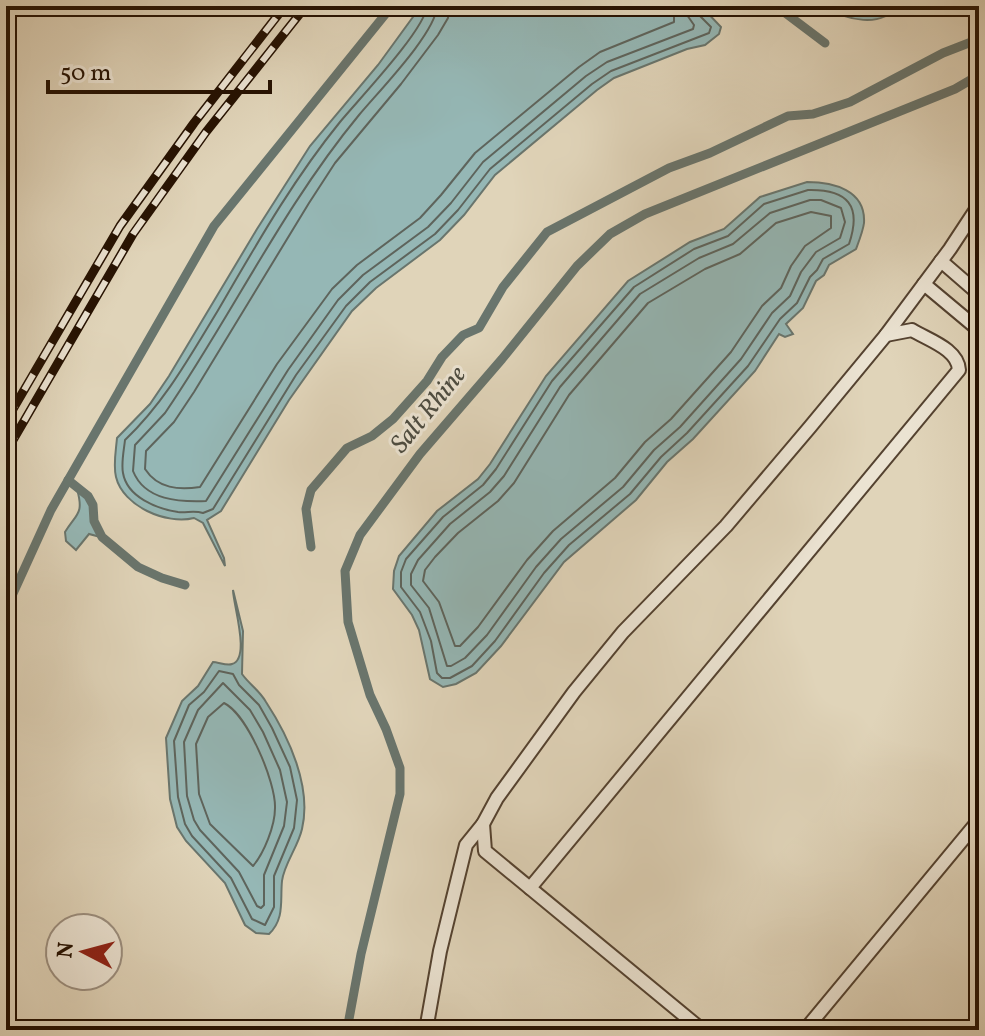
<svg xmlns="http://www.w3.org/2000/svg" width="985" height="1036" viewBox="0 0 985 1036" font-family="Vollkorn,serif">
<style>
.water{fill:#95b7b5;stroke:#69756d;stroke-width:2}
.lines{fill:none;stroke-linecap:round;stroke-linejoin:round}
.shore{stroke:#5e645c;stroke-width:2}
.stream{stroke:#69756d;stroke-width:9}
.lane-casing{stroke:#544230;stroke-width:16}
.lane{stroke:#ebe3d2;stroke-width:12}
.rail-casing{stroke:#261202;stroke-width:9}
.rail{stroke:#ebe3d2;stroke-width:6;stroke-dasharray:18;stroke-linecap:butt}
.labels{text-anchor:middle;dominant-baseline:central;stroke-width:6;stroke-linejoin:round;paint-order:stroke}
.water-label{font-size:26px;font-style:italic;fill:#4d4c41;stroke:#ebe3d2}
</style>
<rect width="100%" height="100%" fill="#e0d4b9"/>
<filter id="stains"><feTurbulence type="fractalNoise" baseFrequency=".0025" numOctaves="4"/><feColorMatrix values="0 0 0 0 .2 0 0 0 0 .09 0 0 0 0 .02 0 0 0 .5 -.17"/></filter>
<radialGradient id="worn" r=".72"><stop offset=".6" stop-color="#630" stop-opacity="0"/><stop offset="1" stop-color="#630" stop-opacity=".3"/></radialGradient>
<g class="water">
<path d="M421 6H701L721 27 719 34 705 45 687 49 614 78 597 90 495 175 464 215 440 240 376 288 352 311 289 400 221 511 207 520 224 558 225 566 203 523 194 518C166 525 123 506 116 477 113 465 116 450 117 438L150 404 169 376 257 229 310 146 378 65Z"/>
<path d="M827 6H898C881 28 846 21 827 6Z"/>
<path d="M807 182C833 182 866 190 864 223 863 231 859 241 856 249L829 265 824 275 816 281 803 308 786 324 793 334 785 337 779 334 755 371 693 439 667 462 636 500 564 562 501 646 476 673 456 684 443 687 430 679 419 630 412 615 393 589 394 571 399 556 437 511 478 479 490 464 546 376 628 281 690 242 724 229 760 197Z"/>
<path d="M77 489C98 503 90 519 104 538L89 534 76 550 66 541 65 532C77 513 84 514 77 489Z"/>
<path d="M233 590 243 631 242 674C249 684 260 691 266 702 289 737 312 787 302 829 298 847 284 864 282 881 280 900 285 919 269 934L256 933 245 925 225 883 186 841 177 827 170 799 166 738 182 701 198 686 213 662C218 662 227 666 232 664 251 659 233 604 233 590Z"/>
</g>
<g class="lines">
<g class="shore">
<path d="M427 6C425 30 358 100 340 122 292 181 255 247 217 312 189 358 164 403 125 440 124 450 121 463 123 473 127 497 157 509 178 512 187 513 194 510 203 513L213 509 296 375 346 306 370 282 435 234 458 210 490 169 592 84 611 71 709 33 711 27 698 14 696 6"/>
<path d="M437 6C436 33 378 92 359 115 283 207 232 315 165 413L135 445 133 471C145 501 180 502 206 501L288 370 338 300 363 275 428 227 451 203 483 162 586 76 607 62 693 29 694 25 687 15 686 6"/>
<path d="M449 6 448 18 438 35 401 84 335 163 309 203 194 392 174 422 146 451 145 469C158 489 179 490 200 487L277 364 332 289 357 265 420 218 441 195 475 153 579 67 600 52 674 22V6"/>
<path d="M808 190C848 189 862 206 849 244L823 259 817 270 810 277 797 303 780 319 748 366 687 433 661 457 630 494 569 545 544 573 495 641 472 666 450 678H442L437 673 431 641 420 612 401 587V572L406 559 443 517 483 485 496 469 552 381 634 287 694 249 728 236 764 204Z"/>
<polygon points="810,200 821,200 841,208 845,222 840,238 816,252 801,272 790,296 772,313 741,359 680,427 654,450 623,487 561,539 536,567 487,635 465,658 451,666 447,666 429,608 411,585 411,574 418,560 450,524 490,492 504,476 560,387 640,294 699,258 733,244 770,213"/>
<polygon points="811,212 831,216 831,228 805,246 791,266 781,288 762,306 731,352 671,419 645,442 615,478 553,531 527,560 478,627 460,646 455,646 439,602 423,581 425,570 435,557 458,533 498,501 514,483 569,395 648,303 705,269 740,254 776,223"/>
<polygon points="219,671 233,674 239,685 259,705 272,728 290,767 297,800 294,828 274,876 274,907 265,925 252,919 231,878 192,836 185,824 178,797 174,741 189,705 204,692"/>
<polygon points="223,683 250,710 263,732 280,770 287,802 284,826 264,875 264,905 261,908 257,906 239,872 200,830 194,820 187,796 184,742 198,710"/>
<path d="M224 703C247 714 276 782 275 808 275 826 264 853 253 866L210 824 199 794 196 744 208 717Z"/>
</g>
<g class="stream">
<polyline points="776,6 825,43"/>
<polyline points="68,480 88,496 93,505 94,521 102,537 138,567 162,578 185,585"/>
<polyline points="311,547 306,509 311,490 347,448 372,436 393,419 427,381 442,357 463,335 479,328 503,287 547,232 669,168 710,153 788,116 813,114 850,102 943,53 979,39"/>
<polyline points="6,609 51,510 214,226 392,6"/>
<polyline points="347,1030 361,954 400,794 400,768 386,729 370,695 348,622 345,571 360,535 420,454 502,359 577,266 610,234 645,214 955,89 979,75"/>
</g>
<g class="lane-casing">
<g id="lane">
<polyline points="941,261 979,294"/>
<polyline points="924,284 979,330"/>
<polyline points="483,824 485,851 702,1030"/>
<path d="M530 888 959 370C958 349 928 340 912 330L886 335"/>
<polyline points="426,1030 440,951 466,845 483,824 497,798 574,692 623,632 726,526 810,427 886,335 950,249 979,205"/>
<polyline points="805,1030 979,820"/>
</g>
</g>
<use href="#lane" class="lane"/>
<g class="rail-casing">
<g id="rail">
<polyline points="6,421 120,226 194,123 285,6"/>
<polyline points="6,452 133,234 206,132 306,6"/>
</g>
</g>
<use href="#rail" class="rail"/>
</g>
<g class="labels">
<g class="water-label">
<text transform="translate(429 410) rotate(-51)">Salt Rhine</text>
</g>
</g>
<rect width="985" height="1036" fill="none" stroke="#e0d4b9" stroke-width="32"/>
<rect x="8" y="8" width="969" height="1020" fill="none" stroke="#261202" stroke-width="4"/>
<rect x="16" y="16" width="953" height="1004" fill="none" stroke="#261202" stroke-width="2"/>
<g transform="translate(84 952) rotate(276)"><circle r="38" fill="#ebe3d2" stroke="#9c8f7f" stroke-width="2"/>
<path d="M0-6L14 30L0 20L-14 30Z" fill="#8f2418"/>
<text y="-12" font-size="22" font-weight="bold" text-anchor="middle" fill="#261202">N</text>
</g>
<path d="M48 80v12h222v-12" fill="none" stroke="#261202" stroke-width="4"/>
<text x="60" y="80" font-size="24" fill="#261202" stroke="#ebe3d2" stroke-width="6" paint-order="stroke">50 m</text>
<rect width="100%" height="100%" filter="url(#stains)"/>
<rect width="100%" height="100%" fill="url(#worn)"/>
</svg>
